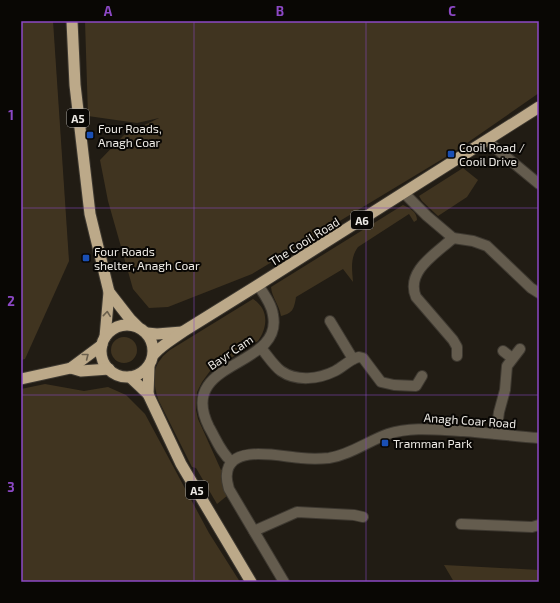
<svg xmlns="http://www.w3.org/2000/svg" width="560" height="603" viewBox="0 0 560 603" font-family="'Exo 2',sans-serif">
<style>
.green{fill:#403420}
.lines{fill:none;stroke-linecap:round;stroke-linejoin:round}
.minor-casing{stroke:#3e3931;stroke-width:12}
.trunk-casing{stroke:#3e3931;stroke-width:13}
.minor{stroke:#645c4e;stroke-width:10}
.trunk{stroke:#bca989;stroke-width:11}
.oneway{stroke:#6b604d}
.grid{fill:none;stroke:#8c48c5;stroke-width:1;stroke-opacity:0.55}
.transit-dot{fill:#1a4fb4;stroke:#090704;stroke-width:1.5}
.labels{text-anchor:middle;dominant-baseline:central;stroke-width:4;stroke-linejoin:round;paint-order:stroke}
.shield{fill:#090704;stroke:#a9a6a2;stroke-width:1}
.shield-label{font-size:11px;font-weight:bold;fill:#edeae5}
.poi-label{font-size:12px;fill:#edeae5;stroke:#090704;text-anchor:start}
.street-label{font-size:12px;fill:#edeae5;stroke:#090704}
.neatline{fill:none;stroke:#8c48c5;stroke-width:1.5}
.grid-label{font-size:13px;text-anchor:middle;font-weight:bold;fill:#8c48c5}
</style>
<rect width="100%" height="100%" fill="#211c14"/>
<g class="green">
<polygon points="21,21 53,21 69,261 25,359 21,360"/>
<polygon points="85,21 539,21 539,93 454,152 252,274 168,307 149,308 133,289 108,201 100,160 124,135 159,118 137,123 88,116"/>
<polygon points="463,168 478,180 467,197 438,216 422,201 419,196"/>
<path d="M403 205C410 208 417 212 417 220L414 222 409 214 358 247C350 258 352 269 353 282L343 269 296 297C294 309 293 313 281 316 279 304 272 298 271 287Z"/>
<path d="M253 299C269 309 268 327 258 341L210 371 202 382 197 392 196 410 198 419 221 470H223V487L228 495 217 504 196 468 192 467 158 399C154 386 151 370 161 359 163 355 167 353 170 350Z"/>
<circle cx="124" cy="350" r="13"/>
<polygon points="45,384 84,391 108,387 126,395 145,414 209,533 240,582 21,582 21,389"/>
<polygon points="444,565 539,570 539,582 454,582"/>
</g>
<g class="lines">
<g class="minor-casing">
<g id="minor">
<polyline points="487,141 539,184"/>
<polyline points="404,193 427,216 453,238 473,241 487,246 531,288 539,293"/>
<path d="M453 238C437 253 405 271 416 297L453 340 457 347V356"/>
<polyline points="330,321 353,359"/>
<path d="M261 348C267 355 274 366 281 371 297 382 319 379 335 371 343 367 350 359 359 357L363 358 381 382 394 385 416 386 422 376"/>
<polyline points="503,351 512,358"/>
<polyline points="496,434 499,412 505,390 507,366 520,349"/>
<path d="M232 462C221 453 216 439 209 427 175 359 284 369 273 315 272 305 264 294 258 285"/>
<polyline points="461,524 532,527 539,525"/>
<polyline points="254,531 297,512 354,515 363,517"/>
<path d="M284 582 229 489C228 485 226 479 227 474 229 443 282 457 301 458 310 459 320 459 329 458 350 455 368 441 388 434 412 426 439 430 463 431 489 433 514 436 539 438"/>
</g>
</g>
<g class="trunk-casing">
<g id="trunk">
<polyline points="72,21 75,85 90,214 109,292 105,337"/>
<polyline points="109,292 130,319 138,327"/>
<circle cx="127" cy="351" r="26"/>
<polyline points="147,333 157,334 182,332"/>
<path d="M154 354C162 345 173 339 184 331L258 285 539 107"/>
<polyline points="71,368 102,345"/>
<polyline points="130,377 148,394 181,464 251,582"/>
<polyline points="21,379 71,368 81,371 109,369"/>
<polyline points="148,394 149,366"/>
</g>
</g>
<use href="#minor" class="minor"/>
<use href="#trunk" class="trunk"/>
</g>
<defs><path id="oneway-chevron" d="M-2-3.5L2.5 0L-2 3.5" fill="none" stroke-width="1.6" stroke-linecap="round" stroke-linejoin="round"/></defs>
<g class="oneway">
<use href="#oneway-chevron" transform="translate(107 314) rotate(-84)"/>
<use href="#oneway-chevron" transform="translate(86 356) rotate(-38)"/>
</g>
<path class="grid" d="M194 21V582M366 21V582M21 208H539M21 395H539"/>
<g class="transit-dot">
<rect x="86" y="131" width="8" height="8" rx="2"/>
<rect x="447" y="150" width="8" height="8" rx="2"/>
<rect x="82" y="254" width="8" height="8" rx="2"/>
<rect x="381" y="439" width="8" height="8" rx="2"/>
</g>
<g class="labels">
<g class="shield">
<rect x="67" y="109" width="22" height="18" rx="3"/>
<rect x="351" y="211" width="22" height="18" rx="3"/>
<rect x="186" y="481" width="22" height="18" rx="3"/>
</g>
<g class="shield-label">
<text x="78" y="118">A5</text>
<text x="362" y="220">A6</text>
<text x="197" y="490">A5</text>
</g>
<g class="poi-label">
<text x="98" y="128">Four Roads,<tspan x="98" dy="14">Anagh Coar</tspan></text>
<text x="459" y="147">Cooil Road /<tspan x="459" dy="14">Cooil Drive</tspan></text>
<text x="94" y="251">Four Roads<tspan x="94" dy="14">shelter, Anagh Coar</tspan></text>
<text x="393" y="443">Tramman Park</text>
</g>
<g class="street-label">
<text transform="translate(304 241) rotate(-32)">The Cooil Road</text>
<text transform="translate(230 352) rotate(-34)">Bayr Cam</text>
<text transform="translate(470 420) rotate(4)">Anagh Coar Road</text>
</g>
</g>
<rect width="560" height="603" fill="none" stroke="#090704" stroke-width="44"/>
<rect x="22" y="22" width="516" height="559" class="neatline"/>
<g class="grid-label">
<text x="108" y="16">A</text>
<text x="280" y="16">B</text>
<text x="452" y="16">C</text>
<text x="11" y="120">1</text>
<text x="11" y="306">2</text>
<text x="11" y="492">3</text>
</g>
</svg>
